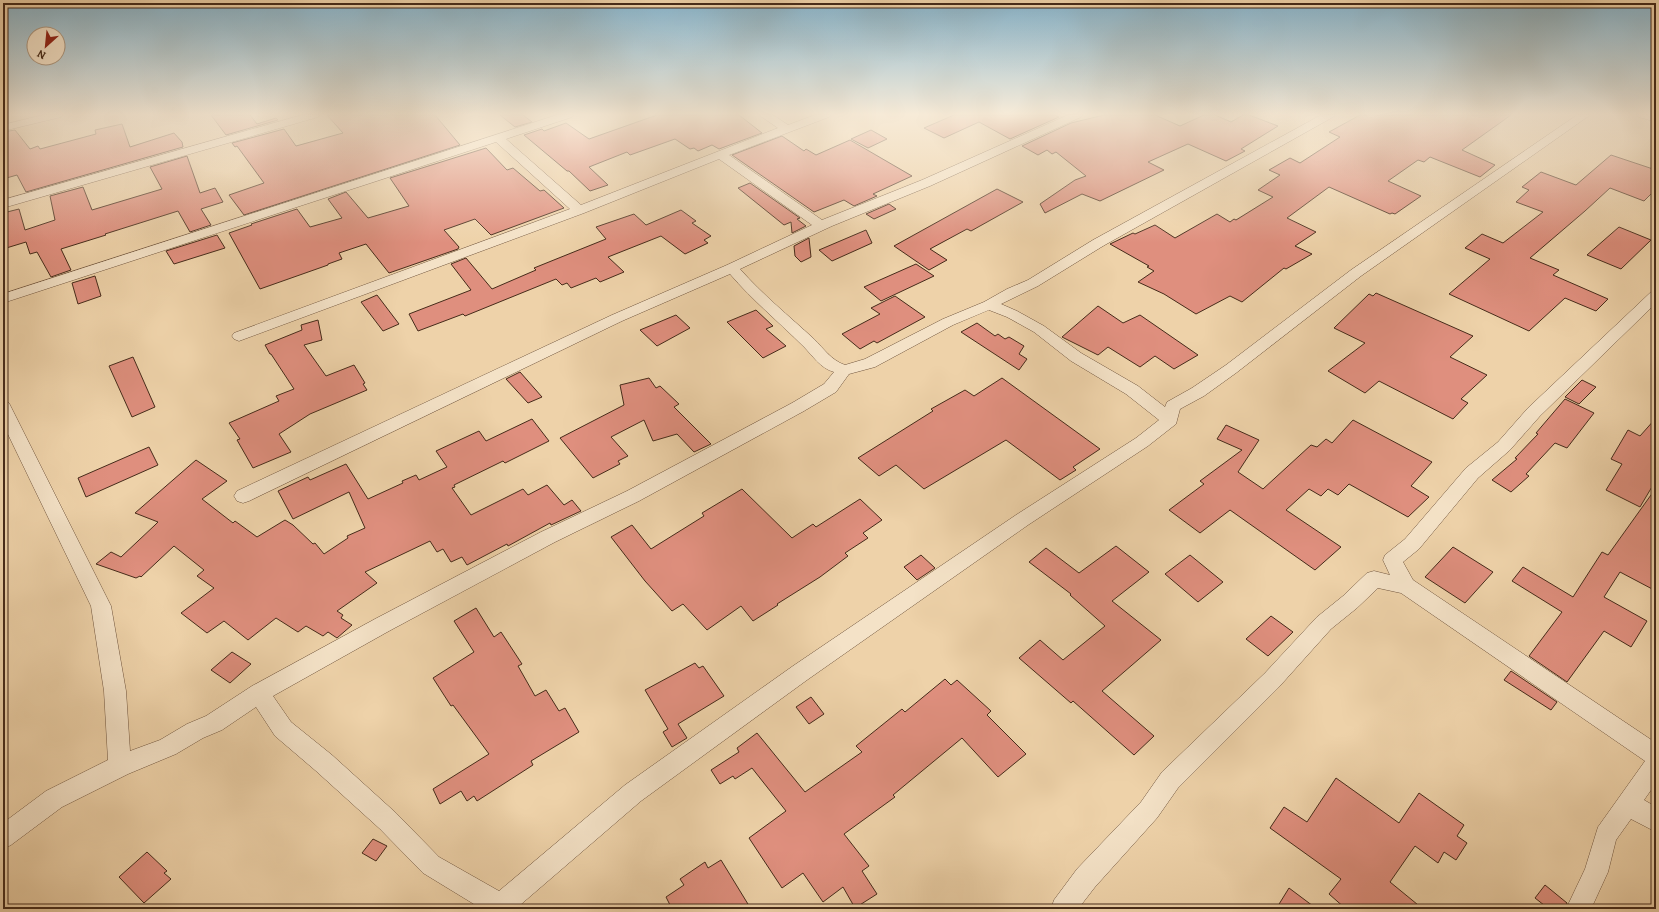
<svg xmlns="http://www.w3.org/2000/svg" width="1659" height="912" viewBox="0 0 1659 912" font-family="Alegreya,serif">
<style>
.building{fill:#df8f7e;stroke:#462b1a}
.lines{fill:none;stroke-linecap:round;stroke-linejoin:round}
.street-casing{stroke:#70553e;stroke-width:1}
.street{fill:#f4e2c7;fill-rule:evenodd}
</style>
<rect width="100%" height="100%" fill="#eed2a9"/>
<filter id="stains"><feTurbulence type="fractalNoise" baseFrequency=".005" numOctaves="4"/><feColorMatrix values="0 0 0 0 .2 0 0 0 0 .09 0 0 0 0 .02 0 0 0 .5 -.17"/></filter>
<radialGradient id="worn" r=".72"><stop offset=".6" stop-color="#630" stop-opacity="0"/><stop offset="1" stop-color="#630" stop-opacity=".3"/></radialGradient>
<g class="building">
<polygon points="211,115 250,115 257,124 276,118 278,120 226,135"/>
<polygon points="327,115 435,115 460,145 244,215 229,195 264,183 237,146 235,147 232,143 284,129 296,146 343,133"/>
<polygon points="500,115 523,115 532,122 515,127"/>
<polygon points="657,115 739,115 762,133 719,149 712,145 698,151 694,148 690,149 675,139 630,155 627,152 589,167 608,185 590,191 569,171 567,171 524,135 542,129 544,131 566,123 589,139"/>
<polygon points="954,115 1055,115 1059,117 1010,139 979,122 944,138 924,128"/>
<polygon points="1104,115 1155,115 1180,126 1204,115 1215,115 1231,122 1243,115 1249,115 1278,126 1241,149 1245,151 1226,161 1188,144 1148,162 1164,170 1100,201 1082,194 1045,213 1040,204 1075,180 1086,176 1056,152 1052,154 1047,150 1038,155 1022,146 1071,123"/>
<polygon points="1360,115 1511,115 1462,150 1495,165 1480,177 1430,157 1424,162 1418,160 1388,181 1421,196 1395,214 1392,213 1390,214 1329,187 1287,218 1316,232 1295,246 1312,254 1286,269 1284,268 1242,302 1230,296 1196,314 1164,294 1138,282 1154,271 1147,267 1149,266 1110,244 1133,233 1135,234 1155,225 1175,238 1217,214 1230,222 1234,219 1236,220 1273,197 1258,190 1280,175 1269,170 1290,158 1300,163 1340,137 1329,132"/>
<polygon points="122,124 130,147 174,133 182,142 183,147 26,192 17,175 3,179 3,132 15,130 30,149 38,146 40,149 96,134 95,130"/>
<polygon points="871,130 887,139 868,148 851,139"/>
<polygon points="782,136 804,151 806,149 816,155 850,140 912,176 873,194 877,196 854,206 844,200 814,212 732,155"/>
<polygon points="486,148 507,170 513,168 540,191 544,190 564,208 491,235 475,219 444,230 459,247 458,249 389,273 366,244 339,253 342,259 328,264 328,265 260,289 229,233 252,225 251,224 297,209 310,227 342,218 328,199 346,192 368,218 409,206 390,178"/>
<polygon points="1611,155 1656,170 1656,189 1644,201 1610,188 1585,211 1530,258 1559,270 1553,275 1608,299 1596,311 1565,298 1529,331 1449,294 1490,259 1465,248 1482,234 1503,243 1543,212 1516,202 1529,190 1522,187 1541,172 1576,185"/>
<polygon points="187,156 200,193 215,188 223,202 201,209 211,225 190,232 178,211 105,234 106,235 61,249 71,270 51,277 37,252 30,254 26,242 3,249 3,213 19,209 25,230 55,220 50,196 83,187 92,210 162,189 150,167"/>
<polygon points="750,183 800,218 797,219 806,226 792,233 791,222 784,225 738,188"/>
<polygon points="997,189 1023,202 971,231 967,229 930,249 947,260 929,270 894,246"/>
<polygon points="889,204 896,209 874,219 866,214"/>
<polygon points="681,210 696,221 692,223 711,236 704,240 708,243 685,254 661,236 608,257 624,272 600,282 596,278 571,288 567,283 562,285 556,279 465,316 463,314 418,331 409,314 471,290 451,264 466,258 492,289 536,270 534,268 606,239 596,227 634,214 646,225"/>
<polygon points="1619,227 1651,240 1621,269 1587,255"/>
<polygon points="866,230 872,243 832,261 819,250"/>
<polygon points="217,235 225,248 174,264 166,251"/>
<polygon points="809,238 811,257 801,262 795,256 794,246"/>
<polygon points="916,264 934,276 881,301 864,287"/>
<polygon points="95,276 101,296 78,304 72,283"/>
<polygon points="1376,293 1473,336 1450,357 1487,375 1461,399 1468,403 1453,419 1379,381 1365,393 1328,371 1365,343 1334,328 1369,294 1373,296"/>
<polygon points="377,295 399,324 383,331 361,302"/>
<polygon points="895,296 925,317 877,343 874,341 860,349 842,334 880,314 871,308"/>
<polygon points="1098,306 1123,323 1140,315 1198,355 1174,369 1155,356 1140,367 1108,347 1098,355 1062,337"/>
<polygon points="756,310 773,326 766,329 786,346 763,358 727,322"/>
<polygon points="676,315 690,328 657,346 640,330"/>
<polygon points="318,320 322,340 304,345 326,376 354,365 365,383 363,384 367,390 310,414 279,434 291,452 253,468 237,440 240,439 229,423 279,401 276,396 294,389 271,354 270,354 265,345 302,330 301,325"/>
<polygon points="977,323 995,336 998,334 1005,339 1009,337 1024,346 1019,354 1027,359 1019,370 961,332"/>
<polygon points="133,357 155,407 132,417 109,366"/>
<polygon points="520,372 542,397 528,403 506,379"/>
<polygon points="649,378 656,388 660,386 679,404 674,407 711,444 694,452 677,434 653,441 644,420 611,437 628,456 618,461 620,464 593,478 560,438 624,405 620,385"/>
<polygon points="1002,378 1100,449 1073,467 1076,470 1060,480 1006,440 924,489 896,465 879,476 858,458 933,411 931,409 965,390 974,396"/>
<polygon points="1582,380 1596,387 1579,404 1565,397"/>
<polygon points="1565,399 1594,413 1567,448 1555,443 1526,474 1529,476 1511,492 1492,480 1517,459 1515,458 1538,434 1536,433"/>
<polygon points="1656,418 1656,480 1640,507 1606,490 1622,464 1611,459 1628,430 1640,436"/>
<polygon points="532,419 549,441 505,463 503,461 454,485 455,487 452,488 471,515 523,489 528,495 547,485 564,505 572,500 581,511 551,525 550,523 508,546 507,544 467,565 462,557 451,562 443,549 437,552 430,541 365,572 377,583 337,611 343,615 341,618 352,625 337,638 328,632 323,636 306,626 298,632 276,618 248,640 224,621 207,633 181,613 214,588 197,576 204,570 174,546 141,577 140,576 136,578 96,564 111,552 121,557 155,525 158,522 135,513 196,460 227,481 202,499 233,523 235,521 257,537 285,520 293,525 313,544 315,543 324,554 348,538 347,536 365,528 349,492 293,519 278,491 308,477 310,480 346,464 368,499 403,483 402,481 416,475 419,480 447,467 436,451 479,431 486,441"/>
<polygon points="1353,420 1432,462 1411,486 1429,497 1408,517 1349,484 1338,495 1328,489 1321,496 1309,489 1286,510 1341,547 1315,570 1230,510 1200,533 1169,510 1204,484 1200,481 1242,450 1217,439 1226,425 1259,440 1238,472 1263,489 1311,445 1317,447 1326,439 1332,443"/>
<polygon points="149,447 158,465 86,497 78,478"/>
<polygon points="1656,488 1656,591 1620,572 1604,597 1647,621 1631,647 1604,631 1567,682 1529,656 1562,612 1512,581 1523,567 1573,597 1602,552 1608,555"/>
<polygon points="742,489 792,538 813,524 816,527 860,499 882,520 863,533 868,538 845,553 848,556 820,577 777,604 778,605 753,621 741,606 707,630 683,604 672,611 645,581 611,537 632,525 651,549 704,516 702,513"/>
<polygon points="1116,546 1149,572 1112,601 1161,640 1102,691 1154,736 1134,755 1073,701 1071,703 1019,658 1040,640 1063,660 1105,626 1070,595 1071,594 1029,562 1046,548 1079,573"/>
<polygon points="1453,547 1493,572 1465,603 1425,577"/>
<polygon points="921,555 935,568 917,580 904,567"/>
<polygon points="1190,555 1223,582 1198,602 1165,574"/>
<polygon points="476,608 494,637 501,632 522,664 518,666 535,696 546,690 559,711 565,708 579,732 531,761 533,765 477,801 474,796 467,801 461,791 440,804 433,789 489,754 453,705 451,706 433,678 474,652 454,621"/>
<polygon points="1271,616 1293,632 1268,656 1246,639"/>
<polygon points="232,652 251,664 230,683 211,670"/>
<polygon points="695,663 699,668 703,666 724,696 678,724 687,738 672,747 663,732 668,729 645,690"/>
<polygon points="1511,671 1557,702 1551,710 1504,680"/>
<polygon points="945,679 951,685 957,680 991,711 987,715 1026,754 998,777 962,738 893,795 895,797 844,834 869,866 862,871 877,894 855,908 843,887 823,902 803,873 782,888 749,838 786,811 752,768 735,779 733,776 720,784 711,770 739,752 737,748 757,733 805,792 862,752 856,746 902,709 905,712"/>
<polygon points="811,697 824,714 809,724 796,707"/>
<polygon points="1336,778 1399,823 1419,793 1464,825 1457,836 1467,843 1456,860 1444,852 1438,863 1415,846 1390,882 1423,909 1346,909 1329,894 1341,879 1270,828 1284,807 1307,822"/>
<polygon points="373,839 387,846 376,861 362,853"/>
<polygon points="147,852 167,871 164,873 171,879 144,903 119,877"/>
<polygon points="721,860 751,909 672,909 666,897 684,885 680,879 705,862 708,868"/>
<polygon points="1545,885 1567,903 1565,909 1549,909 1535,898"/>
<polygon points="1289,888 1317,909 1276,909"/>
</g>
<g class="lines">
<g class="street-casing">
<g id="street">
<polygon points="43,115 63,115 61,117 3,131 3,125"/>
<polygon points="302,115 320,115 318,117 3,208 3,200"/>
<path d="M557 115H574L572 117 506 139 581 205 778 128 759 115H773L788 125 815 115H831L829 117 729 155 822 220 922 180 1068 115H1083L1081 117 930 186 832 226 740 269C763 295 789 316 814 339 824 349 831 360 845 365L865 359 943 319 984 302 1007 289 1028 280 1093 240 1321 115H1335L1333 117 1103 246 1038 286 1001 304 1017 311 1044 326 1081 353 1138 386 1165 407 1167 402 1192 388 1226 365 1351 270 1577 115H1590L1361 276 1236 373 1204 396 1180 409 1176 424 1148 446 1028 525 807 680 641 801 519 906 520 909H482L423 873 380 829 316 771 275 736 256 707 222 730 203 738 176 754 128 774 62 807 11 845 3 849V823L46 791 108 760 104 691 91 606 3 424V401L9 403 11 407 111 606 126 691 130 751 160 740 187 724 206 716 252 686 375 619 541 532 627 491 792 403 824 384 834 372C820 368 813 356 804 347 779 322 752 300 730 274L622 321 249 501 243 503 237 501 234 496 237 491 612 315 727 265 812 225 719 159 584 213 239 341 234 339 232 336 234 333 570 209 496 142 3 303V294ZM989 310 1007 317 1034 332 1071 361 1126 394 1159 420 1136 438 1016 515 793 666 625 785 499 891 439 857 396 813 332 755 291 722 273 696 389 631 555 542 639 501 804 411 836 392 849 374 875 367 953 325Z"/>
<polygon points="1637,115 1656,115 1656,122 1639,117"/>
<polygon points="1656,291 1656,303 1540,416 1510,450 1478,478 1419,549 1403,562 1413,580 1656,743 1656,783 1644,800 1656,807 1656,832 1631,819 1616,840 1608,872 1591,909 1566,909 1585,869 1598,827 1645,761 1401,593 1378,588 1357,608 1331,629 1279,687 1178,788 1157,818 1095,887 1078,909 1051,909 1054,900 1077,869 1141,802 1162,772 1265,673 1317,617 1343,596 1367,573 1374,571 1390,575 1383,560 1385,555 1405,539 1466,468 1498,442 1528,408 1651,292"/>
</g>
</g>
<use href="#street" class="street"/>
</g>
<linearGradient id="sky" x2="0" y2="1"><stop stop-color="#88b6ce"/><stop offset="0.47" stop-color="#f7ebd8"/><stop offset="1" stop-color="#f7ebd8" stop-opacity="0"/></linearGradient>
<rect width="1659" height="243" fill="url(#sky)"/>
<rect width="1659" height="912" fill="none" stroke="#eed2a9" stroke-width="16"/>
<rect x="4" y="4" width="1651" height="904" fill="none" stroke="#462b1a" stroke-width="2"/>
<rect x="8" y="8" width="1643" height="896" fill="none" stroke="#462b1a"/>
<g transform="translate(46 46) rotate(207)"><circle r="19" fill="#f4e2c7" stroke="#ae9982"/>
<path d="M0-3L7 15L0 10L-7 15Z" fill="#8f2418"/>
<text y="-6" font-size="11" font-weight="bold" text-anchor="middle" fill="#462b1a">N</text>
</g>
<rect width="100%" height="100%" filter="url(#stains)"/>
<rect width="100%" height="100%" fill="url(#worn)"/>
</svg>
